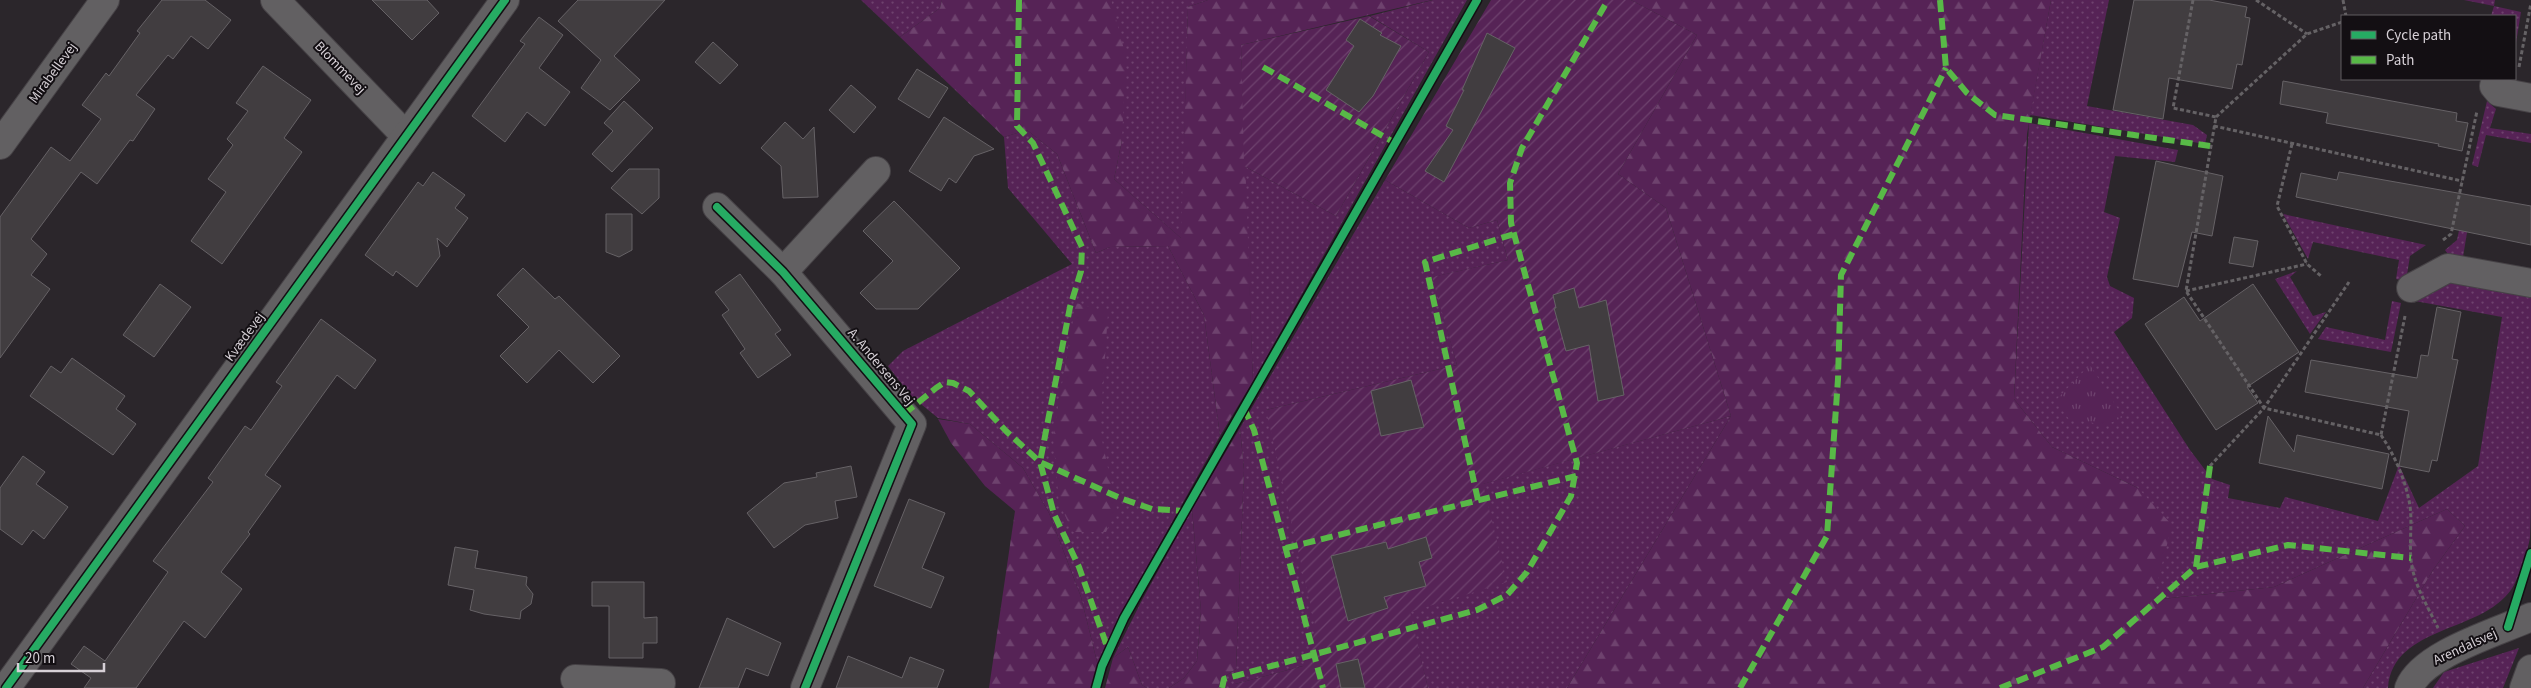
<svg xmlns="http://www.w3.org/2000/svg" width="2531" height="688" viewBox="0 0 2531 688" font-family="'Source Sans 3',sans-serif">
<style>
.grass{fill:url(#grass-dots)}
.forest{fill:url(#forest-firs)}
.park{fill:url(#park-tufts)}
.garden{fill:url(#garden-furrows)}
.building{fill:#413d40;stroke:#666266}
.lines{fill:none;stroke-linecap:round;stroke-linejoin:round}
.minor-casing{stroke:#464246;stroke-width:30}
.path{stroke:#656265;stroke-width:3;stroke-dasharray:4 2.5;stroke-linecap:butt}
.minor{stroke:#626062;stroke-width:28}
.quiet{stroke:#58b947;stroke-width:6;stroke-dasharray:12 6;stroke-linecap:butt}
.cycleway-casing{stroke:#130f13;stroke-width:11}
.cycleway{stroke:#26ab63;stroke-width:8}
.labels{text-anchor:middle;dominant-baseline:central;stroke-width:4;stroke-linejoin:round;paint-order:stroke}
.street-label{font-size:14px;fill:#d6d0d6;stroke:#130f13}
</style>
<defs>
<pattern id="grass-dots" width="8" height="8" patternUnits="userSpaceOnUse" patternTransform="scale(1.25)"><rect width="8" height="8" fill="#562356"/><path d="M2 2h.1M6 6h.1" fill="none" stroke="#6e426e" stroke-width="1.8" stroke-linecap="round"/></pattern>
<pattern id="forest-firs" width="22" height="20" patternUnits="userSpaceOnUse" patternTransform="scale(1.25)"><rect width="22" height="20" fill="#562356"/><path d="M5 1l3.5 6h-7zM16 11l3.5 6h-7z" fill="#6e426e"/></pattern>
<pattern id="park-tufts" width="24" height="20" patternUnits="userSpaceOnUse" patternTransform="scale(1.25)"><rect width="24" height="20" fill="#562356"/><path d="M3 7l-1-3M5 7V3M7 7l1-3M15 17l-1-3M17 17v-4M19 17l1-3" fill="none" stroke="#6e426e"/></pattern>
<pattern id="garden-furrows" width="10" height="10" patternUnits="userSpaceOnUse" patternTransform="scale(1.25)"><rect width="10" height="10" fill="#562356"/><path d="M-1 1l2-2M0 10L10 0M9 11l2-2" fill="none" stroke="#6e426e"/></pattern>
</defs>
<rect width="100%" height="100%" fill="#2b262b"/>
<g class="grass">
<polygon points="861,0 942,0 940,8 900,37"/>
<polygon points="1111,0 1208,0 1188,7 1182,239 1114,179 1122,140"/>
<polygon points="1433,0 1467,0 1253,381 1244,166 1336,216 1429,52 1370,16"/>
<polygon points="2051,0 2109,0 2087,106 2193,125 2207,135 2205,144 2030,115"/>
<polygon points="2464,0 2495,0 2494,6 2521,12 2515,49 2515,16 2491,16 2494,6"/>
<polygon points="2487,101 2496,109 2490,128 2531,134 2531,143 2486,135 2478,167 2472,165"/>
<path d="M2029 123 2178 150 2175 162 2115 156 2104 212 2120 218 2107 277 2110 286 2134 298 2132 318 2114 332 2190 450 2212 479 2230 485 2228 498 2280 508 2285 497 2378 521 2399 465 2419 508 2478 466 2502 317 2415 301 2447 282 2531 296C2531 353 2531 410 2531 467 2531 487 2531 519 2530 538 2527 553 2521 571 2514 585 2487 634 2393 623 2388 688H2363L2433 570 2465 526 2447 509 2274 587 2152 600 2138 488 2052 447 2014 399Z"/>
<polygon points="1027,130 1057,154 1096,253 1110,247 1168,246 1204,315 1220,436 1122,612 1098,666 1081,597 1049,513 1023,468 970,424 938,418 911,396 888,366 903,351 1072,264 1008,188 1004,137"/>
<polygon points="1385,180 1469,228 1497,220 1508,260 1433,277 1457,365 1266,410 1482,484 1731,416 1567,688 1428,688 1415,636 1235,684 1235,688 1218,688 1221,679 1236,669 1244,470 1240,428"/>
<polygon points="2473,196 2463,257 2450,257 2445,250 2457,240 2466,197"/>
<polygon points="2283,214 2426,245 2410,256 2406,281 2396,279 2399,260 2313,242 2308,259"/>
<polygon points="2297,271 2290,277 2313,316 2326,312 2310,334 2275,279"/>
<polygon points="2392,301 2401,303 2391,352 2318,339 2326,327 2385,340"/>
<polygon points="1192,509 1201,611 1197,661 1184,678 1169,688 1147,688 1142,685 1128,647 1113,658 1141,602"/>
<polygon points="2519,648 2503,688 2433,688 2444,672"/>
</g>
<g class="forest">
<polygon points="942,0 1111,0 1126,57 1122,140 1114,179 1181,238 1188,7 1208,0 1432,0 1241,45 1253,381 1220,436 1204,315 1168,246 1110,247 1096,253 1057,154 1027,130 1004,137 900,37 940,8"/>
<polygon points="1631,0 2051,0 2027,134 2014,399 2052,447 2138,488 2172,525 2153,600 2274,587 2447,509 2465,526 2433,570 2363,688 1567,688 1731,416 1666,208 1618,174 1697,35"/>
<polygon points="1076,303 1108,312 1100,431 1117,510 1106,532 1073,532 1059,503 1053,436"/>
<polygon points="938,419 970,424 1023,468 1049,513 1081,597 1098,666 1093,688 989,688 1015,511 985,486 951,443"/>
<polygon points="1240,428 1244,470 1236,669 1221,679 1218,688 1169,688 1184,678 1197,661 1201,611 1192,509"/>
<polygon points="1128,647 1142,685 1147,688 1105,688 1113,658"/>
</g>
<polygon class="park" points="2090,365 2123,417 2106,425 2069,419 2055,401"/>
<g class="garden">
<polygon points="1491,0 1631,0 1697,35 1618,174 1666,208 1731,416 1483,484 1507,582 1410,612 1428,688 1235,688 1235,684 1303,666 1316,629 1266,410 1457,365 1432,277 1508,260 1497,220 1469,228 1385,180"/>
<polygon points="1369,16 1429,52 1336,216 1244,166 1241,45"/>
</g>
<g class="building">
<polygon points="162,0 205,0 231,20 208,49 191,36 173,59 168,55 136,95 155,109 133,141 130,140 97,184 81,172 31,239 47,254 31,275 50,289 0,358 0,217 51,147 70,161 101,119 82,105 106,73 109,76 140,33 137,31"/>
<polygon points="372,0 427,0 439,13 412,40"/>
<polygon points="578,0 665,0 614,56 640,80 610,110 581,88 601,60 558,21"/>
<polygon points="2134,0 2209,0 2247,7 2245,17 2250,18 2242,65 2237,64 2232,89 2169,78 2163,119 2113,110"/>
<polygon points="539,17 563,35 539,68 570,92 545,126 527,112 505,142 472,116 525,44 520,41"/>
<polygon points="1360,19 1382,33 1380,35 1401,46 1373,96 1359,112 1326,90 1354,46 1346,40"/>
<polygon points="1487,33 1515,48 1444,182 1425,171 1453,130 1446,126 1464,90 1462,90"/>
<polygon points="713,42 738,65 720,84 695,62"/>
<polygon points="263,66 311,100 284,138 302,152 222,264 191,241 226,192 208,179 233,145 227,139 248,111 236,103"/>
<polygon points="917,69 948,88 929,118 898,99"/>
<polygon points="2283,81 2457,113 2456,121 2468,123 2462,151 2438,146 2439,144 2326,123 2328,113 2280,104"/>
<polygon points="851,85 876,107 854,133 829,110"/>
<polygon points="624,101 653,128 612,172 592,154 613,131 604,123"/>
<polygon points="944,117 994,149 974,156 956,183 949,178 941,191 909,171"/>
<polygon points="785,122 803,139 814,127 818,197 783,198 781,166 761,148"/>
<polygon points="2156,161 2223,176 2212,236 2192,232 2178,287 2133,279"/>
<polygon points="629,169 659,169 659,198 642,214 611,188"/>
<polygon points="433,172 465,195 455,208 468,218 447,247 437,238 440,256 417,287 396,271 393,276 365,255 418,182 423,186"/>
<polygon points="2339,172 2531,206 2531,245 2296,197 2301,173 2337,180"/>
<polygon points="894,201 960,268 918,309 876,309 860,293 893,261 863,231"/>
<polygon points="606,214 632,214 632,250 619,257 606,252"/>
<polygon points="2234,237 2258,241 2253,267 2229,263"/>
<polygon points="523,268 555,299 559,296 620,356 593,383 559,350 527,383 500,356 529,327 497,295"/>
<polygon points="740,274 781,330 775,334 791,355 758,378 740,353 745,349 722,315 729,310 715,292"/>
<polygon points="160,284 191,307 154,357 123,335"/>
<polygon points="2253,284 2299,352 2247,387 2258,403 2216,430 2145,324 2184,297 2200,321"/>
<polygon points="1574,288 1579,308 1606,300 1624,395 1598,401 1589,345 1566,351 1554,308 1556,308 1553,295"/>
<polygon points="2437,307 2461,312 2452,359 2458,360 2437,461 2432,460 2429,472 2399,466 2409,411 2305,392 2311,360 2417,378 2421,355 2428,356"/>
<polygon points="321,319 376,360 355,389 337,375 265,475 281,486 248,532 250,534 221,572 242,589 205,638 184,621 136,688 84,688 91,678 71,664 84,646 105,661 168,572 153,561 213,482 208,478 245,426 251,430 282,386 276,382"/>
<polygon points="72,358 125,396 116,409 136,424 113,455 30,396 51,366 61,373"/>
<polygon points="1411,380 1424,427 1381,436 1371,391"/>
<polygon points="2268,416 2294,452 2297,435 2389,454 2382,489 2259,463"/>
<polygon points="23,456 45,472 36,484 68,507 44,539 33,530 22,545 0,529 0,488"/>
<polygon points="851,466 857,497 835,501 838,518 805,525 774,548 747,513 784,483 817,477 816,473"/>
<polygon points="909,499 945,513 922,568 944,577 931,608 874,586"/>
<polygon points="1426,537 1432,558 1419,562 1426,586 1384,597 1388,608 1348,621 1331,556 1386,542 1388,549"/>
<polygon points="455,547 478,551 475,568 527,577 526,585 533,594 531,604 521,611 520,619 484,614 470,610 474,590 448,585"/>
<polygon points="592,582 644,582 644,618 657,617 657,643 643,643 643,658 609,658 609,606 592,606"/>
<polygon points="727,618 781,643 768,676 746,668 738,688 699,688"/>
<polygon points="848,656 902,678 910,657 944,670 937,688 836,688"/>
<polygon points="1358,659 1365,688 1341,688 1336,664"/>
</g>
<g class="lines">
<g class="minor-casing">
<g id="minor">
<polyline points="275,0 406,136"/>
<polyline points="2494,86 2499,92 2531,98"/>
<polyline points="0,145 105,0"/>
<polyline points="717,207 783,272 912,424 805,688"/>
<polyline points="783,272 876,171"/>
<polyline points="2411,288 2448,268 2531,283"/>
<polyline points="575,679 661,683 660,688"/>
<polyline points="6,688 505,0"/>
<path d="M2409 688C2422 654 2498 632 2531 617"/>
<polyline points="2524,688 2531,669"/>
</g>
</g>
<g class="path">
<polyline points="2193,0 2173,108 2216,117 2186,291 2264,408 2381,435 2405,316"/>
<polyline points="2256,0 2307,34"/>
<polyline points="2343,0 2346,16"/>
<polyline points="2519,67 2531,3"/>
<polyline points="2216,117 2307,34 2342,22"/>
<polyline points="2214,126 2462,181"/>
<polyline points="2292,144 2277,206 2307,264 2321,276"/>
<polyline points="2443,240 2451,234 2477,111"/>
<polyline points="2186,291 2307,264"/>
<path d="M2381 435C2395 456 2406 481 2410 506 2413 529 2407 552 2414 575 2419 593 2430 611 2438 628"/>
<polyline points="2210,466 2264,408 2349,282"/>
</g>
<use href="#minor" class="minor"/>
<g class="quiet">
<polyline points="1019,0 1017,126 1033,143 1082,247 1081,271 1070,307 1040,462 1054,514 1079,567 1109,652"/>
<polyline points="1940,0 1946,68 1967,93 1995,115 2210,146"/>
<polyline points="1263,67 1395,143"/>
<polyline points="1244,408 1254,430 1323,688"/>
<polyline points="904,414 936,388 945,382 953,383 969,391 1006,431 1040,462 1120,498 1152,509 1185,511"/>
<polyline points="1478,500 1425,262 1514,234"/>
<polyline points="1286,548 1576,476"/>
<polyline points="2196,567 2210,466"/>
<polyline points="1222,688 1224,679 1477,610 1507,595 1527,572 1571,496 1577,463 1511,223 1510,183 1522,148 1608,0"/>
<polyline points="1740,688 1827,536 1838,379 1841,275 1946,68"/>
<polyline points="2000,688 2103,647 2196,567 2288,545 2411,558"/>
</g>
<g class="cycleway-casing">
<g id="cycleway">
<polyline points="717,207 783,272 912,424 805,688"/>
<polyline points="2508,627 2531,553"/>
<polyline points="6,688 505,0"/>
<polyline points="1096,688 1102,666 1124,618 1477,0"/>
</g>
</g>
<use href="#cycleway" class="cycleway"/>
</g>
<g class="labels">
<g class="street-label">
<text transform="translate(340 68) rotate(46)">Blommevej</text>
<text transform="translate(53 73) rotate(-54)">Mirabellevej</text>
<text transform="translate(245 337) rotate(-54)">Kvædevej</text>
<text transform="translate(881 367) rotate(50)">A. Andersens Vej</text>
<text transform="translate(2465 647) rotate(-25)">Arendalsvej</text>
</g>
</g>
<rect x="2341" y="15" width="175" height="65" fill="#130f13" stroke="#615c61"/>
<rect x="2351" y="31" width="25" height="8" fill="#26ab63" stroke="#615c61"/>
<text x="2386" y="40" font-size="15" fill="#d6d0d6">Cycle path</text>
<rect x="2351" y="56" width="25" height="8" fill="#58b947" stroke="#615c61"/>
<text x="2386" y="65" font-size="15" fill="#d6d0d6">Path</text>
<path d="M18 663v8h86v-8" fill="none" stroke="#d6d0d6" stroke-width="2.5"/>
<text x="25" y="663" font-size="15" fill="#d6d0d6" stroke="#130f13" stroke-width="4" paint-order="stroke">20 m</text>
</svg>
